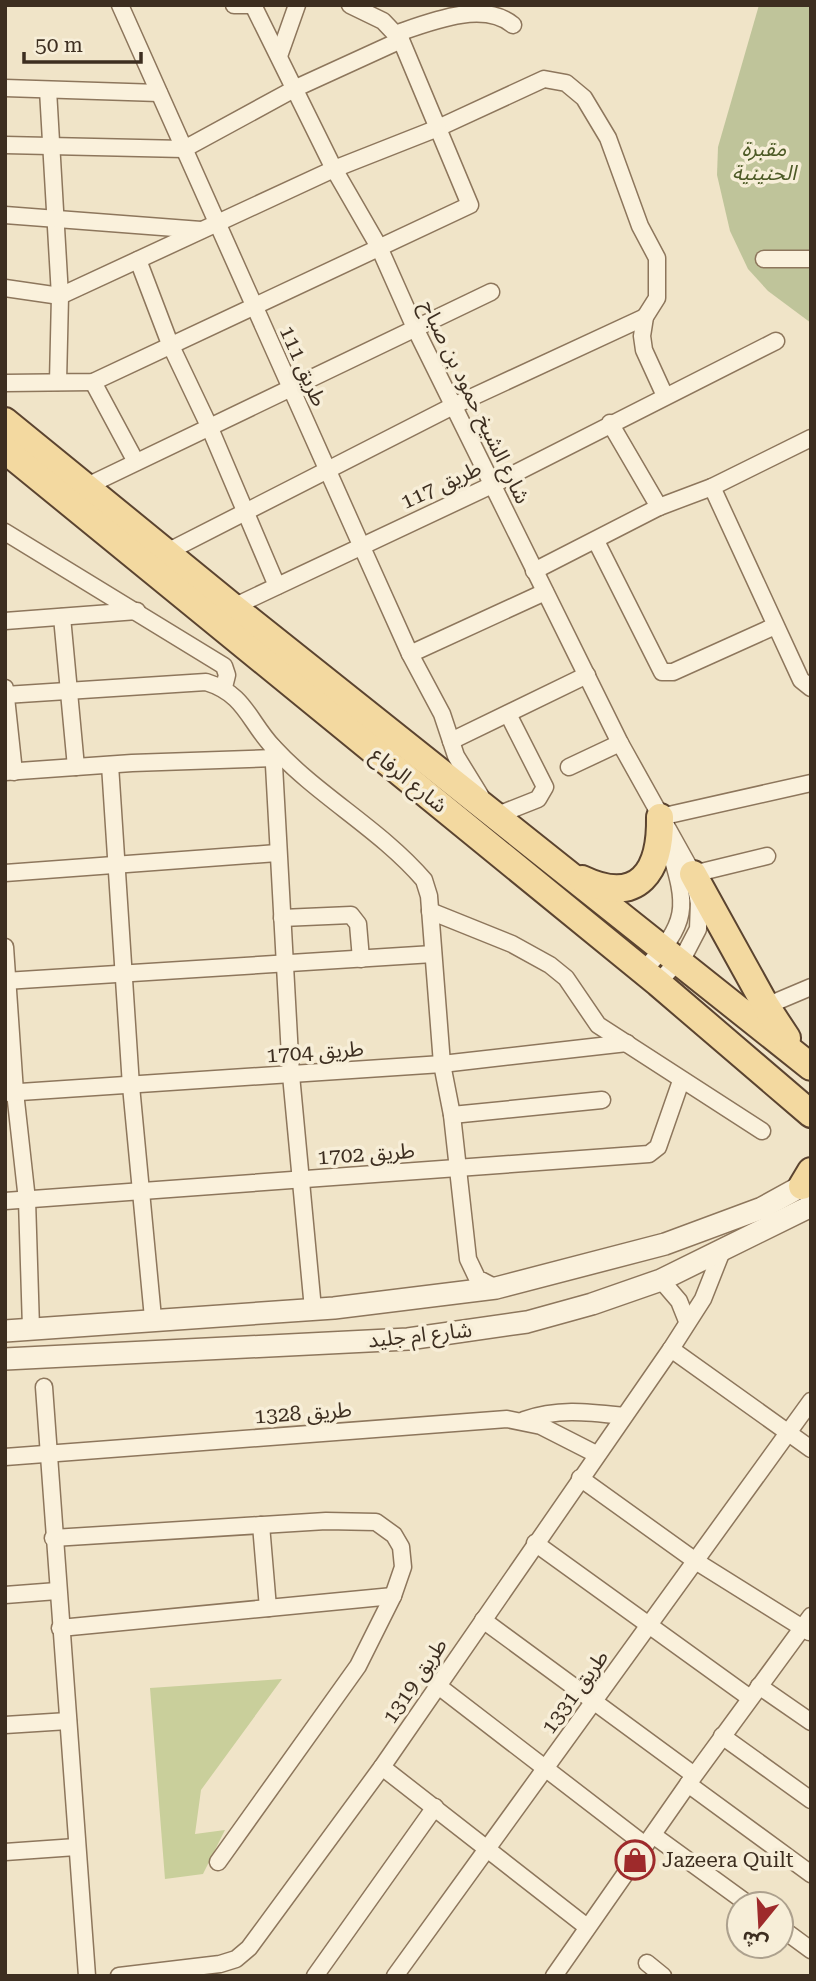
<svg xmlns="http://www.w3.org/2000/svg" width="816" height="1981" viewBox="0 0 816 1981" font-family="'Roboto Serif','Noto Sans Arabic',serif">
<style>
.green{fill:#c9cf9b}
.cemetery{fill:#bfc49a}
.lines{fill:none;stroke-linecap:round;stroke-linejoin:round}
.minor-casing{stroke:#8d765c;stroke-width:19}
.tertiary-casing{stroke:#8d765c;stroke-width:24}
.primary-casing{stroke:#5b4430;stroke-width:30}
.minor{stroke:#faf1dc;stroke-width:16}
.tertiary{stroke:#faf1dc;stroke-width:21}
.primary{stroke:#f3d9a0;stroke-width:26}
.labels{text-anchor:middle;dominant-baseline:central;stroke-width:7;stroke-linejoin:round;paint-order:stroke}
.park-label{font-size:21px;font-style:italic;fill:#4d5a26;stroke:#f7eed8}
.street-label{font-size:21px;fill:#3d2e20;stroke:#f7eed8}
.poi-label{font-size:21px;fill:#3d2e20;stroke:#f7eed8;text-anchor:start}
</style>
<rect width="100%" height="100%" fill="#f0e4c8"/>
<polygon class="green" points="282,1679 201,1790 195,1834 225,1830 203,1874 165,1879 150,1688"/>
<polygon class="cemetery" points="759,5 811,5 811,323 768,291 748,269 730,231 717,175 718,147"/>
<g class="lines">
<g class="minor-casing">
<g id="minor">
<polyline points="120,5 361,545 410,654 442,714 456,756 480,795"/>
<polyline points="234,5 254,5"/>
<polyline points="253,5 334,169 379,247 415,328 620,743 693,874 699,903 698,929 686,952 658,983"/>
<path d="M395 34C430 22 483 0 513 25"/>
<polyline points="279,56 297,5"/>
<polyline points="5,88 159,93"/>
<polyline points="48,90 60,296 58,382"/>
<polyline points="5,145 184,149 296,88 401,40 383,21 350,5"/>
<polyline points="5,215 201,230"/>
<polyline points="764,259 811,259"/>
<polyline points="138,260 170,344 209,426 277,586"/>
<polyline points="5,288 60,296 334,169 438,128 544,79 566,83 584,98 608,138 640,226 657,258 657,298 645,317 642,336 644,350 665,396"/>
<polyline points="93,382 136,462"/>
<polyline points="5,383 93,382 470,205 401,40"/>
<polyline points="610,423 659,507"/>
<polyline points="85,487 491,292"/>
<polyline points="712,487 801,680 811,688"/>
<polyline points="5,532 224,666 227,675 224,687"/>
<polyline points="596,541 662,672 673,672 775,626"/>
<polyline points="167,552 453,406 645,317"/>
<polyline points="534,571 659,507 712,487 811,438"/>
<polyline points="233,607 492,485 776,341"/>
<polyline points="62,617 76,767"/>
<polyline points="5,621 137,611"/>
<polyline points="410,654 545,592"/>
<polyline points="5,688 14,772"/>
<path d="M5 695 206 682C245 694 248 720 273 747 318 796 380 829 424 880L429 896 442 1064 452 1115 468 1259 477 1278 496 1288"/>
<polyline points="451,741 587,675"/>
<polyline points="273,747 291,1075 313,1309"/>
<polyline points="110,765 131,1086 153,1318"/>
<polyline points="569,767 620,743"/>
<polyline points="5,772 132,763 274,758"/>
<polyline points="495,816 538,799 545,787 508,714"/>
<polyline points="660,817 811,783"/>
<polyline points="5,873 277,853"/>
<polyline points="693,874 767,856"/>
<polyline points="430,911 512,944 550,965 566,978 598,1025 762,1131"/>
<polyline points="282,918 351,915 358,924 361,959"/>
<polyline points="5,947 15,1092 27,1200 31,1328"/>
<path d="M643 971C689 922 688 908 669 847"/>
<polyline points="5,981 433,954"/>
<polyline points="766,1006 811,987"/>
<polyline points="5,1093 442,1064 627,1043"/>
<polyline points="452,1115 602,1100"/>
<polyline points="5,1201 649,1154 658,1147 681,1081"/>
<polyline points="661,1280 679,1301 687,1321"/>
<polyline points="671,1349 811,1449"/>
<polyline points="44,1387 87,1976"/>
<path d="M524 1420C558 1408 588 1412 624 1416"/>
<polyline points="5,1457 507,1419 541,1426 596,1454"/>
<polyline points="580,1478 697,1562 809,1632"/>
<polyline points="261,1525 268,1608"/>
<polyline points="53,1538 326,1521 376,1522 394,1535 401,1547 403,1567 393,1596 358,1666 218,1862"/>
<polyline points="535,1543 750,1698"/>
<polyline points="5,1595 57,1591"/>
<polyline points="483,1620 694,1775"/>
<polyline points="60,1628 393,1596"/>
<polyline points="437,1685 645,1845"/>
<polyline points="759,1686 811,1722"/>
<polyline points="5,1725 68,1721"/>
<polyline points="722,1736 811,1800"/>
<polyline points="382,1767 587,1927"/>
<polyline points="688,1784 811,1874"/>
<polyline points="653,1835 748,1904"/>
<polyline points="5,1852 76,1847"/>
<polyline points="781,1928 811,1950"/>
<polyline points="647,1963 663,1976"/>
<polyline points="119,1976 220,1964 236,1959 249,1948 382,1767 671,1349 703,1299 722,1251"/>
<polyline points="315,1976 435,1807"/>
<polyline points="395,1976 811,1401"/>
<polyline points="554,1976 688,1784 811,1616"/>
</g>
</g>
<g class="tertiary-casing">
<g id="tertiary">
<polyline points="5,1331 334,1308 496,1288 665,1244 762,1208 811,1181"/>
<polyline points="5,1359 408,1339 527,1322 592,1304 661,1280 811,1206"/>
</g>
</g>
<g class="primary-casing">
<g id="primary">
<polyline points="5,421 233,607 811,1067"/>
<polyline points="5,450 658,983 811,1114"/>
<polyline points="693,874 766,1006 787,1038"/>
<path d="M582 879C639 906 661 871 660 817"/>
<polyline points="802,1186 811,1171"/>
</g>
</g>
<use href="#minor" class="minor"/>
<use href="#tertiary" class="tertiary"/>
<use href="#primary" class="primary"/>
</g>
<defs>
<g id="shop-ring" transform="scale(2.0125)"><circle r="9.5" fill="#f7eed8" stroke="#9e2a2b" stroke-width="1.5"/><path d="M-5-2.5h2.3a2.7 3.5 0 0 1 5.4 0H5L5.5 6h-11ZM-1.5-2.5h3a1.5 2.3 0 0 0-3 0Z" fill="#9e2a2b"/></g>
</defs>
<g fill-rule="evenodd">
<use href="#shop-ring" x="635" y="1860"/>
</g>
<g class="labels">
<g class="park-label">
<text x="764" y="149">مقبرة<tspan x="764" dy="24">الحنينية</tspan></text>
</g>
<g class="street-label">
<text transform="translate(303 366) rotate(66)">طريق 111</text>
<text transform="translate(475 402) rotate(64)">شارع الشيخ حمود بن صباح</text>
<text transform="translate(441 485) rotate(-25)">طريق 117</text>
<text transform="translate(409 780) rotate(39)">شارع الرفاع</text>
<text transform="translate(315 1052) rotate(-4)">طريق 1704</text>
<text transform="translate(366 1154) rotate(-4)">طريق 1702</text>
<text transform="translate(420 1335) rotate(-6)">شارع ام جليد</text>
<text transform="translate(303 1413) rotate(-4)">طريق 1328</text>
<text transform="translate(415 1681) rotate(-56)">طريق 1319</text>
<text transform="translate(575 1692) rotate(-54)">طريق 1331</text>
</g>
<g class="poi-label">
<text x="662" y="1860">Jazeera Quilt</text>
</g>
</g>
<rect width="816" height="1981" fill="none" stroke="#3d2e20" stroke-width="14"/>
<g transform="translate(760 1925) rotate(198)"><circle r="33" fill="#f7eed8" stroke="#ada18e" stroke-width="2"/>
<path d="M0-5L12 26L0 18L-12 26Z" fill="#9e2a2b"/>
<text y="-10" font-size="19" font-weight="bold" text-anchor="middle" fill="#3d2e20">ش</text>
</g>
<path d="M24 52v10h117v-10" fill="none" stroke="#3d2e20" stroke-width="3.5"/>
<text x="35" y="52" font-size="21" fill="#3d2e20" stroke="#f7eed8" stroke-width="5" paint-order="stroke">50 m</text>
</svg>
